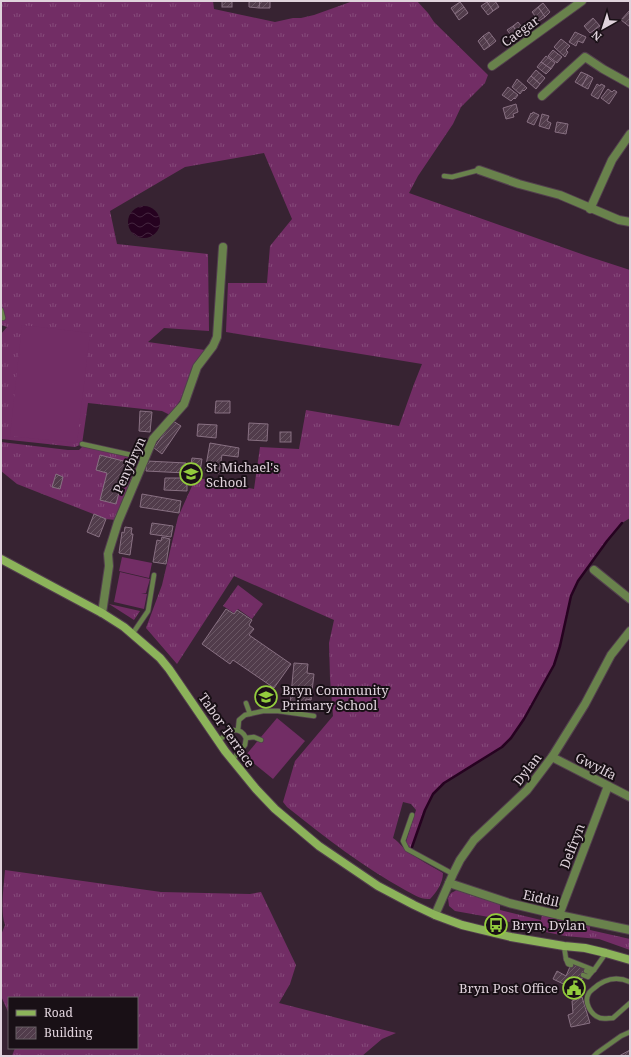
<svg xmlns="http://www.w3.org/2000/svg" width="631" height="1057" viewBox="0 0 631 1057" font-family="'Noto Serif',serif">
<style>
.grass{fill:url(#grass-tufts)}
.garden{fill:#722d65}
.water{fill:url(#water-waves)}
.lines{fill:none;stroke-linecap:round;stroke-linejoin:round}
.stream{stroke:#260220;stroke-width:2.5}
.building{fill:url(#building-hatch);stroke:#887082}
.lane-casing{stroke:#523f4d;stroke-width:6}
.street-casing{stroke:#523f4d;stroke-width:10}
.secondary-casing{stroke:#523f4d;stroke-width:10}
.lane{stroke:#69824c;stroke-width:4.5}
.street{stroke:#69824c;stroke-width:8}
.secondary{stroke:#8cb35a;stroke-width:8}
.labels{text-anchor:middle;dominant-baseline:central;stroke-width:4;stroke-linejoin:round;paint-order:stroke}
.street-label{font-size:13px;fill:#e0d3dc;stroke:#191016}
.poi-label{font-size:13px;fill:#e0d3dc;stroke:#191016;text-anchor:start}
</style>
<defs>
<pattern id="grass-tufts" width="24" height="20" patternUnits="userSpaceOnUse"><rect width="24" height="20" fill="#722d65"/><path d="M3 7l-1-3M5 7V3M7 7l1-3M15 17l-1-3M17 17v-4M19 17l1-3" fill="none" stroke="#864b7a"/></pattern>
<pattern id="water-waves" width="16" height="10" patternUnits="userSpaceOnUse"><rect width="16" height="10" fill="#260220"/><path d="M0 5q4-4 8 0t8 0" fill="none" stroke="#452640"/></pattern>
<pattern id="building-hatch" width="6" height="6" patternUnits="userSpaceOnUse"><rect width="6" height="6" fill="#513c4b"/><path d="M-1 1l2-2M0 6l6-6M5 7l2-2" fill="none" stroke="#6a5764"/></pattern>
</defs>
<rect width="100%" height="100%" fill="#372332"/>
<g class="grass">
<path d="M1 1H213L214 9 275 22 293 18H301L314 15 353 1H417L428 13 434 22 488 75 485 83 461 107 453 124 418 176 409 193 587 256 630 270V518L622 523 607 541 578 581 571 596 560 646 554 665 524 719 511 738 502 747 444 783 433 794 425 810 412 849 409 847 406 842 416 810 411 804 403 802 393 838C399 842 401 846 407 851 418 859 431 866 443 873 443 883 436 893 430 899 421 900 413 894 405 890 363 867 325 837 287 807L283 802 295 761 333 716 330 678 329 643 334 620 234 576 177 664 146 628 162 585 178 517 192 486 194 477 254 489 260 447 299 449 306 410 399 426 414 384 422 364 226 332 228 283H267L270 246 292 219 264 153 185 167 110 211 117 244 208 254 209 331 164 328 148 342 205 350 191 372 186 392 170 415 162 411 88 403 82 444 75 447 1 439V334L7 327 1 325Z"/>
<polygon points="1,442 68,450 79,450 83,446 140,459 115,520 106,519 17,484 1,471"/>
<polygon points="238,585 263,604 252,619 238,609 234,613 223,606"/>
<polygon points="109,604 140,611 134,620"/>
<path d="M5 870 161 892 250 894 261 892 296 965 290 984 279 1003 396 1033 382 1039 362 1056H12L15 1048H137V998H9V1014L1 996V935L5 925C0 912 4 884 5 870Z"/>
<polygon points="457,890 500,904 500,910 541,920 542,913 590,924 590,930 630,939 630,950 599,939 565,936 531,929 500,919 455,911 449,906 448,898 451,893"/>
</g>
<g class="garden">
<polygon points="22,325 90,333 77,443 10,436"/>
<polygon points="122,557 152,563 149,578 119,571"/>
<polygon points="120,572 150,579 146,593 141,593 147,594 144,609 114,602"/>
<polygon points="277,718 305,741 273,779 245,756"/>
</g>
<circle class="water" cx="144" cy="222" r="16"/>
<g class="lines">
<polyline class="stream" points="412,847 425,810 433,794 444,783 502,747 511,738 524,719 554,665 560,646 571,596 578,581 607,541 622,523"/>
</g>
<g class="building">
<rect x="222" y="1" width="10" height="6"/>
<polygon points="249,1 260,1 259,8 249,7"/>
<polygon points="260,1 270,1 270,8 259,8"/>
<polygon points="487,1 495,1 499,7 493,11 487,2"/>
<polygon points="460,2 464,7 455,14 451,8"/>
<polygon points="487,2 493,11 488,15 481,6"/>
<polygon points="543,3 550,12 545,17 538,7"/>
<polygon points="464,7 468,13 459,20 455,14"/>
<polygon points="538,7 545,17 539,21 532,12"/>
<polygon points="630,10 630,27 621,20"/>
<polygon points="593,18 600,26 590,33 584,26"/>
<polygon points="518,22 525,31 519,35 513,26"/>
<polygon points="513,26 519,35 514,39 507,30"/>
<polygon points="489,32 496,41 490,46 483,36"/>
<polygon points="575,32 586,37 583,43 578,41 576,46 569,42"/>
<polygon points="483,36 490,46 484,50 478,41"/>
<polygon points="561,39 570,46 566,50 568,52 565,57 554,47"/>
<polygon points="553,50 562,57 557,63 548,56"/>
<polygon points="546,56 555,63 551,69 541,62"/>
<polygon points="541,62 551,69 546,74 537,67"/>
<polygon points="536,70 545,78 540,84 531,76"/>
<polygon points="581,72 588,75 582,86 575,82"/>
<polygon points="588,75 593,78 588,89 582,86"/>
<polygon points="531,76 540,84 536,89 527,81"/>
<polygon points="517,79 527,88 524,91 523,90 520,94 512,87"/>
<polygon points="597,84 600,86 601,84 605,86 598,99 591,95"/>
<polygon points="508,87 518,95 515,99 514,98 511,101 502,95"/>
<polygon points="608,89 612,92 614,90 617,92 609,104 601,98"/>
<polygon points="516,104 518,112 513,114 514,117 506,119 503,108"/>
<polygon points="533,112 539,115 534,125 527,122 531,113 532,114"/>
<polygon points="542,114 549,116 547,121 551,123 549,129 539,126"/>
<polygon points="557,122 568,124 566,134 555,132"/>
<polygon points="216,401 230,401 230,413 215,413"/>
<polygon points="140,411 152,412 150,432 139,431"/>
<polygon points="173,421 181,426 162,454 154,448"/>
<polygon points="249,423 268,424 267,441 248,440"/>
<polygon points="198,424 217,425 216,438 197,436"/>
<rect x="280" y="432" width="11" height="10"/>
<polygon points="210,443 239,448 238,457 222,455 219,473 205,471"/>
<polygon points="100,455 127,462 116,504 100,500 107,473 96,470"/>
<polygon points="192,458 202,459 200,472 190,470"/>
<polygon points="147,461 186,463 186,473 146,471"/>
<polygon points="56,474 63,477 60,489 52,487"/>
<polygon points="165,478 187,478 187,491 164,490"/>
<polygon points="142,494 181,501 179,513 140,507"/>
<polygon points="94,514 106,519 99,537 87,532"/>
<polygon points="152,523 173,526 171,537 150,534"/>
<polygon points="125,527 132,528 131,534 133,534 130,555 119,553 122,532 124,533"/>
<polygon points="162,537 170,539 166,564 153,562 157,540 161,541"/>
<polygon points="226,609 234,614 237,610 252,620 249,625 254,629 249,635 291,664 274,688 233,660 230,664 202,644"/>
<polygon points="294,663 308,664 307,673 314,674 311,700 306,699 305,706 290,705"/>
<polygon points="572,962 587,969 576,990 553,979 557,971 566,976"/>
<polygon points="582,997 590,1023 571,1027 568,1015 573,1013 572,1001"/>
<polygon points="630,1050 630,1056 619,1056"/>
</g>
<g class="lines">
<g class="lane-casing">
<g id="lane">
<polyline points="444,176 452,177 479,170"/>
<polyline points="1,310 3,318"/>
<polyline points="82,444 145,458"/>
<polyline points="133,633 148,611 154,575"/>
<polyline points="246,703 250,714"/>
<polyline points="238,730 239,720 245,715 263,711 278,711 314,716"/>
<polyline points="246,738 254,737 261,740"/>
<path d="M219 740 233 730C240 730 243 732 246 738L245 745 232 760"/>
<polyline points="412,815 403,841 407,849 453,874"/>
<polyline points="564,946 566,959 594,970 606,953"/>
<polyline points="566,959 568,964 571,965"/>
<polyline points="586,971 591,973 594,970"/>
<polyline points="583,975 588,977 591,973"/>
<path d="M630 982C617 976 604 979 593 989 592 990 590 991 589 993 583 1002 591 1015 600 1018 604 1019 609 1018 613 1018L630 1003"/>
<polyline points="594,1056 597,1053 621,1036 630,1032"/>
</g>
</g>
<g class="street-casing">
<g id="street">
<polyline points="492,66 582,1"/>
<polyline points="542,96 585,57 603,69 630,84"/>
<polyline points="479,170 519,184 560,195 619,220 630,222"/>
<polyline points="590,209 612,160 630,134"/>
<polyline points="594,570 630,599"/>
<polyline points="102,613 109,566 108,554 118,522 145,458 153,439 184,404 197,367 213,346 217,337 223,247"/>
<polyline points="552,757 630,797"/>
<polyline points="449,883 509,903 559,915 630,930"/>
<polyline points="435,915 453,874 460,860 474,840 527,790 552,757 585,704 611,655 630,631"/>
<polyline points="559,915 608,786"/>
</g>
</g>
<g class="secondary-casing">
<polyline id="secondary" points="1,559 102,613 124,627 160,658 169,669 225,751 256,789 275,809 319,846 378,886 414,905 435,915 462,925 511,937 564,946 585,948 606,953 630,960"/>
</g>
<use href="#lane" class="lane"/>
<use href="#street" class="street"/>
<use href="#secondary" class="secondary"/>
</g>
<defs>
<g id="school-ring" transform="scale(1.15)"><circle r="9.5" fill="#191016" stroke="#93cc3d" stroke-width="1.5"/><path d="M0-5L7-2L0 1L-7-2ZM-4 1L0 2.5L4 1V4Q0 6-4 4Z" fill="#93cc3d"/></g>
<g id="bus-ring" transform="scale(1.15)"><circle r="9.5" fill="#191016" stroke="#93cc3d" stroke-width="1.5"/><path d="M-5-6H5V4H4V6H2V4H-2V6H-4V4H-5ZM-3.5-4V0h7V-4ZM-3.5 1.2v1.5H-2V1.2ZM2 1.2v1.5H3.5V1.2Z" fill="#93cc3d"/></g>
<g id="civic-ring" transform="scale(1.15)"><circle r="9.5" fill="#191016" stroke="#93cc3d" stroke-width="1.5"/><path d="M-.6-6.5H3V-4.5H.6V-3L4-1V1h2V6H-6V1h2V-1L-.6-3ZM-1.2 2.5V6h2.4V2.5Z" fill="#93cc3d"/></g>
</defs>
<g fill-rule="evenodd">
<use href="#school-ring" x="191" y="474"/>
<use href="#school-ring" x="266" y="697"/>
<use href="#bus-ring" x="496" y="925"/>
<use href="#civic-ring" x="574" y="988"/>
</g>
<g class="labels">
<g class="street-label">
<text transform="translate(520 31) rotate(-36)">Caegar</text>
<text transform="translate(129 465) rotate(-66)">Penybryn</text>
<text transform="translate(227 730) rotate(55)">Tabor Terrace</text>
<text transform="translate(596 766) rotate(27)">Gwylfa</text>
<text transform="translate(527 769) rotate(-52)">Dylan</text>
<text transform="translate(572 846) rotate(-69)">Delfryn</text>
<text transform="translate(541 898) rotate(13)">Eiddil</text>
</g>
<g class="poi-label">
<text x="206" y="467">St Michael's<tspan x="206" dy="15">School</tspan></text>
<text x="282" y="690">Bryn Community<tspan x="282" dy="15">Primary School</tspan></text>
<text x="512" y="925">Bryn, Dylan</text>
<text x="558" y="988" text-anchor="end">Bryn Post Office</text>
</g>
</g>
<rect width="631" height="1057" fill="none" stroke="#e0d3dc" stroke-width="4"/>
<rect x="8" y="997" width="130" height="52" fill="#191016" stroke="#695e65"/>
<rect x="16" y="1010" width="20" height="6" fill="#8cb35a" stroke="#695e65"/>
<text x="44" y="1017" font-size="12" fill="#e0d3dc">Road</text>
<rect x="16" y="1027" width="20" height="12" fill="url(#building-hatch)" stroke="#695e65"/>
<text x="44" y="1037" font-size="12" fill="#e0d3dc">Building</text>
<g transform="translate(603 28) rotate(219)" stroke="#191016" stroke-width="3" paint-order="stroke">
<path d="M0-3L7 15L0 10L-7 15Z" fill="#e0d3dc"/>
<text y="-6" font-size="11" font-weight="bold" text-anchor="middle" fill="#e0d3dc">N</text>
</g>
</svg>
